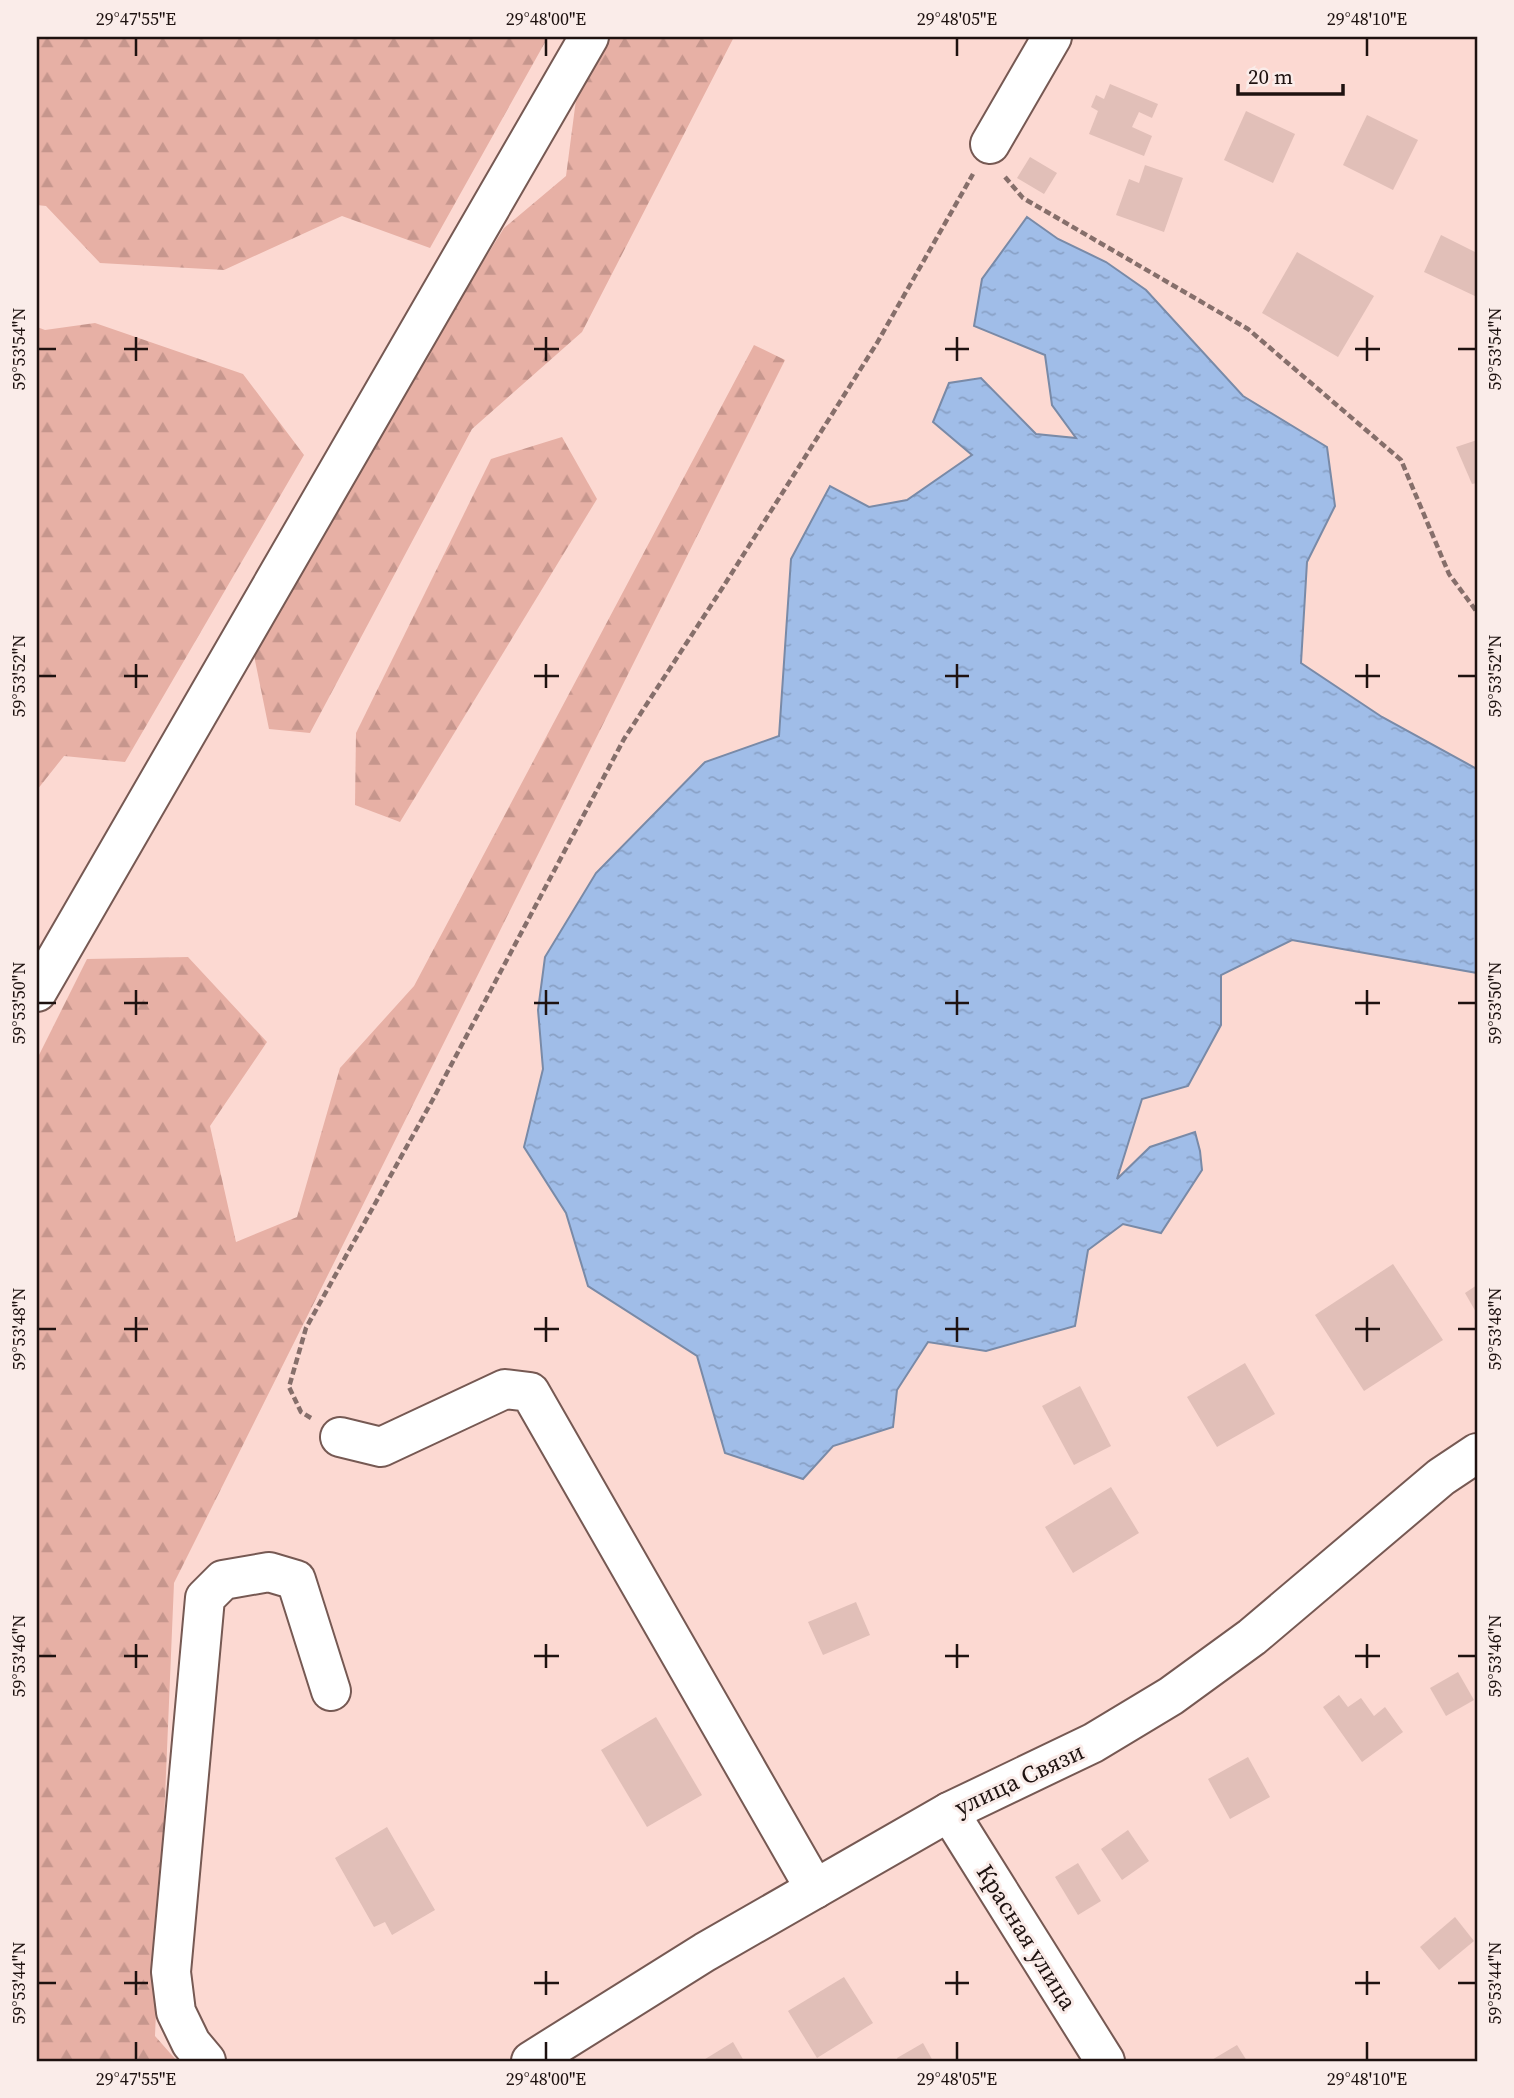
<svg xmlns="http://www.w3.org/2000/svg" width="1514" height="2098" viewBox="0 0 1514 2098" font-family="'Source Serif 4',serif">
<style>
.forest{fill:url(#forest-firs)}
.water{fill:url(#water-ripples);stroke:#798aa7;stroke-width:2}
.building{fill:#e1bfb8}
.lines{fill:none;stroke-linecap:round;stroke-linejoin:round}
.minor-casing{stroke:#765953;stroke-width:42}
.major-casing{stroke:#765953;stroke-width:42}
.path{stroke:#866f6b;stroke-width:4.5;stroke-dasharray:7 3.5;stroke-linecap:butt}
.minor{stroke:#fff;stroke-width:38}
.major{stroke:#fff;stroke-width:38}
.ticks{fill:none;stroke:#1e1210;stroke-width:2.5}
.labels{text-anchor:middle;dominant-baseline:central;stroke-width:6;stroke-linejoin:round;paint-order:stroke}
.street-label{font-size:24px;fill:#1e1210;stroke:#faece9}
.neatline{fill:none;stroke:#1e1210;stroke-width:2.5}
.ticks-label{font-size:18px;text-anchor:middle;fill:#1e1210}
</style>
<defs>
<pattern id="forest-firs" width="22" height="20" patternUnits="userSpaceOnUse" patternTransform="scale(1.75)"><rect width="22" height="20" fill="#e7b0a5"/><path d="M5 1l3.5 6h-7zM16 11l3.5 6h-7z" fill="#c6968d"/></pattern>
<pattern id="water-ripples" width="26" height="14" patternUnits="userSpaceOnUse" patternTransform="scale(1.75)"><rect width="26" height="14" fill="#a0bde8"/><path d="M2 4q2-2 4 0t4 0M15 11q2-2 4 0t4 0" fill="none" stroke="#89a1c6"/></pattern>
</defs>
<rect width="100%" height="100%" fill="#fcd9d2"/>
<g class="forest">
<polygon points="37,37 548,37 430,248 342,216 224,270 100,263 46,206 37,205"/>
<polygon points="608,37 734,37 582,332 472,429 310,733 269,729 250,636 504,228 566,176 577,92"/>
<polygon points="95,323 243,374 304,455 125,762 64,756 37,790 37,327 45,330"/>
<polygon points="754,345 785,360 174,1583 155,2036 177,2061 37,2061 37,1059 87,959 188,957 267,1042 210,1126 236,1242 297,1217 340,1068 414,986"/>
<polygon points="562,437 597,499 400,822 355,805 356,733 491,459"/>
</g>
<polygon class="water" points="1027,217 1058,239 1106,262 1146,290 1243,396 1327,447 1335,506 1307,562 1301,663 1382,717 1477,769 1477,973 1292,940 1221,975 1221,1025 1188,1086 1142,1099 1117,1179 1150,1147 1195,1132 1200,1151 1202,1170 1161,1233 1123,1224 1088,1250 1075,1326 986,1351 928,1342 897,1390 893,1427 833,1446 803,1479 725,1453 697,1356 588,1286 566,1213 524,1147 543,1069 538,1010 545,957 596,873 705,762 779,736 791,559 830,486 869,507 907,500 972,455 933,422 949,383 981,378 1036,434 1076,438 1052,405 1045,355 974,326 982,279"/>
<g class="building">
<polygon points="1110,84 1158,104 1152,118 1139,112 1132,127 1152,136 1144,156 1089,134 1098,111 1091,107 1096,95 1104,99"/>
<polygon points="1246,111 1295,134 1273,183 1224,160"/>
<polygon points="1367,115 1418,140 1393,190 1343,165"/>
<polygon points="1030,157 1057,173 1044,194 1017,178"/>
<polygon points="1145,165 1183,178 1164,232 1116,215 1129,179 1139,183"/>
<polygon points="1441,235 1477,253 1477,297 1424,272"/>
<polygon points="1297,252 1374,296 1338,357 1262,313"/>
<polygon points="1477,440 1477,483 1472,484 1456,447"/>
<polygon points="1393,1264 1443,1340 1364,1391 1315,1315"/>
<polygon points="1477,1285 1477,1314 1465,1293"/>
<polygon points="1245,1363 1275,1414 1217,1447 1187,1397"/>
<polygon points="1080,1386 1111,1446 1074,1465 1042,1406"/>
<polygon points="1111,1487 1139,1533 1073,1573 1045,1527"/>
<polygon points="856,1602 870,1635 823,1655 808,1622"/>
<polygon points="1458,1672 1474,1700 1446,1716 1430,1688"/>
<polygon points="1339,1695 1348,1707 1361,1698 1374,1716 1385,1707 1403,1732 1362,1762 1323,1707"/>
<polygon points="656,1717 702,1795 647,1827 601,1750"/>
<polygon points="1248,1757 1270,1797 1230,1819 1208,1779"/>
<polygon points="387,1827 435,1910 392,1935 385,1922 374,1927 335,1858"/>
<polygon points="1128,1830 1149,1861 1122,1880 1101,1849"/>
<polygon points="1078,1863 1101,1901 1078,1915 1055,1877"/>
<polygon points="1455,1917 1474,1941 1439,1970 1420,1947"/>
<polygon points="844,1977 873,2023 817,2058 788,2011"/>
<polygon points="733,2042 744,2061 702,2061"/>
<polygon points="923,2043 933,2061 898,2061 897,2058"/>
<polygon points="1237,2045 1247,2061 1210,2061"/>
</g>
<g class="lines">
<g class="minor-casing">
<g id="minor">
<polyline points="990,144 1052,37"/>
<polyline points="37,992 589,37"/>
<polyline points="340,1437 381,1447 505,1389 530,1392 815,1889"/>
<polyline points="949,1812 1105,2061"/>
<polyline points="206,2061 191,2043 176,2012 171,1972 205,1598 223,1580 269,1572 296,1580 331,1691"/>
</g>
</g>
<g class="major-casing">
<polyline id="major" points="531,2061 705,1952 949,1812 1093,1743 1171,1696 1252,1637 1441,1477 1477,1453"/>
</g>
<g class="path">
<polyline points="1005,177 1023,198 1248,329 1401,460 1449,574 1477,612"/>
<polyline points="311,1418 301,1412 289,1387 306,1328 432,1101 624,739 723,587 877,343 973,174"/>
</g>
<use href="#minor" class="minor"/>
<use href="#major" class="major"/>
</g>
<path class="ticks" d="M136 38V56M546 38V56M957 38V56M1367 38V56M136 337V361M546 337V361M957 337V361M1367 337V361M38 349H56M124 349H148M534 349H559M945 349H969M1355 349H1380M1458 349H1476M136 664V688M546 664V688M957 664V688M1367 664V688M38 676H56M124 676H148M534 676H559M945 676H969M1355 676H1380M1458 676H1476M136 990V1015M546 990V1015M957 990V1015M1367 990V1015M38 1003H56M124 1003H148M534 1003H559M945 1003H969M1355 1003H1380M1458 1003H1476M136 1317V1342M546 1317V1342M957 1317V1342M1367 1317V1342M38 1329H56M124 1329H148M534 1329H559M945 1329H969M1355 1329H1380M1458 1329H1476M136 1644V1668M546 1644V1668M957 1644V1668M1367 1644V1668M38 1656H56M124 1656H148M534 1656H559M945 1656H969M1355 1656H1380M1458 1656H1476M136 1971V1995M546 1971V1995M957 1971V1995M1367 1971V1995M38 1983H56M124 1983H148M534 1983H559M945 1983H969M1355 1983H1380M1458 1983H1476M136 2042V2060M546 2042V2060M957 2042V2060M1367 2042V2060"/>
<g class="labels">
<g class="street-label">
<text transform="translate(1019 1779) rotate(-25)">улица Связи</text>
<text transform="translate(1027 1937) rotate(58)">Красная улица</text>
</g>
</g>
<rect width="1514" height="2098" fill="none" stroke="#faece9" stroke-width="77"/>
<path d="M1238 84v10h105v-10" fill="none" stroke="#1e1210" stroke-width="3.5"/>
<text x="1248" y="84" font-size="21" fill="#1e1210" stroke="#faece9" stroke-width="5" paint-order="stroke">20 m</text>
<rect x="38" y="38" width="1438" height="2022" class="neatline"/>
<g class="ticks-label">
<text x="136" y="25">29°47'55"E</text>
<text x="546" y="25">29°48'00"E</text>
<text x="957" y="25">29°48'05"E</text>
<text x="1367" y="25">29°48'10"E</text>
<text transform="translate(19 349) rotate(-90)" y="6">59°53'54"N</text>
<text transform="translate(1495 349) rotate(-90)" y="6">59°53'54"N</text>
<text transform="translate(19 676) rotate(-90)" y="6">59°53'52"N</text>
<text transform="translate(1495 676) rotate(-90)" y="6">59°53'52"N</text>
<text transform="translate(19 1003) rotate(-90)" y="6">59°53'50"N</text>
<text transform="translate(1495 1003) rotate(-90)" y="6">59°53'50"N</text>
<text transform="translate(19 1329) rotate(-90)" y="6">59°53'48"N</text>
<text transform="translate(1495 1329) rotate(-90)" y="6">59°53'48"N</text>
<text transform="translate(19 1656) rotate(-90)" y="6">59°53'46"N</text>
<text transform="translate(1495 1656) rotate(-90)" y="6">59°53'46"N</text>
<text transform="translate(19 1983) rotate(-90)" y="6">59°53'44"N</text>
<text transform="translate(1495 1983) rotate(-90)" y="6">59°53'44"N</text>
<text x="136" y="2085">29°47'55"E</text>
<text x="546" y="2085">29°48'00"E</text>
<text x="957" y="2085">29°48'05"E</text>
<text x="1367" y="2085">29°48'10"E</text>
</g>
</svg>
